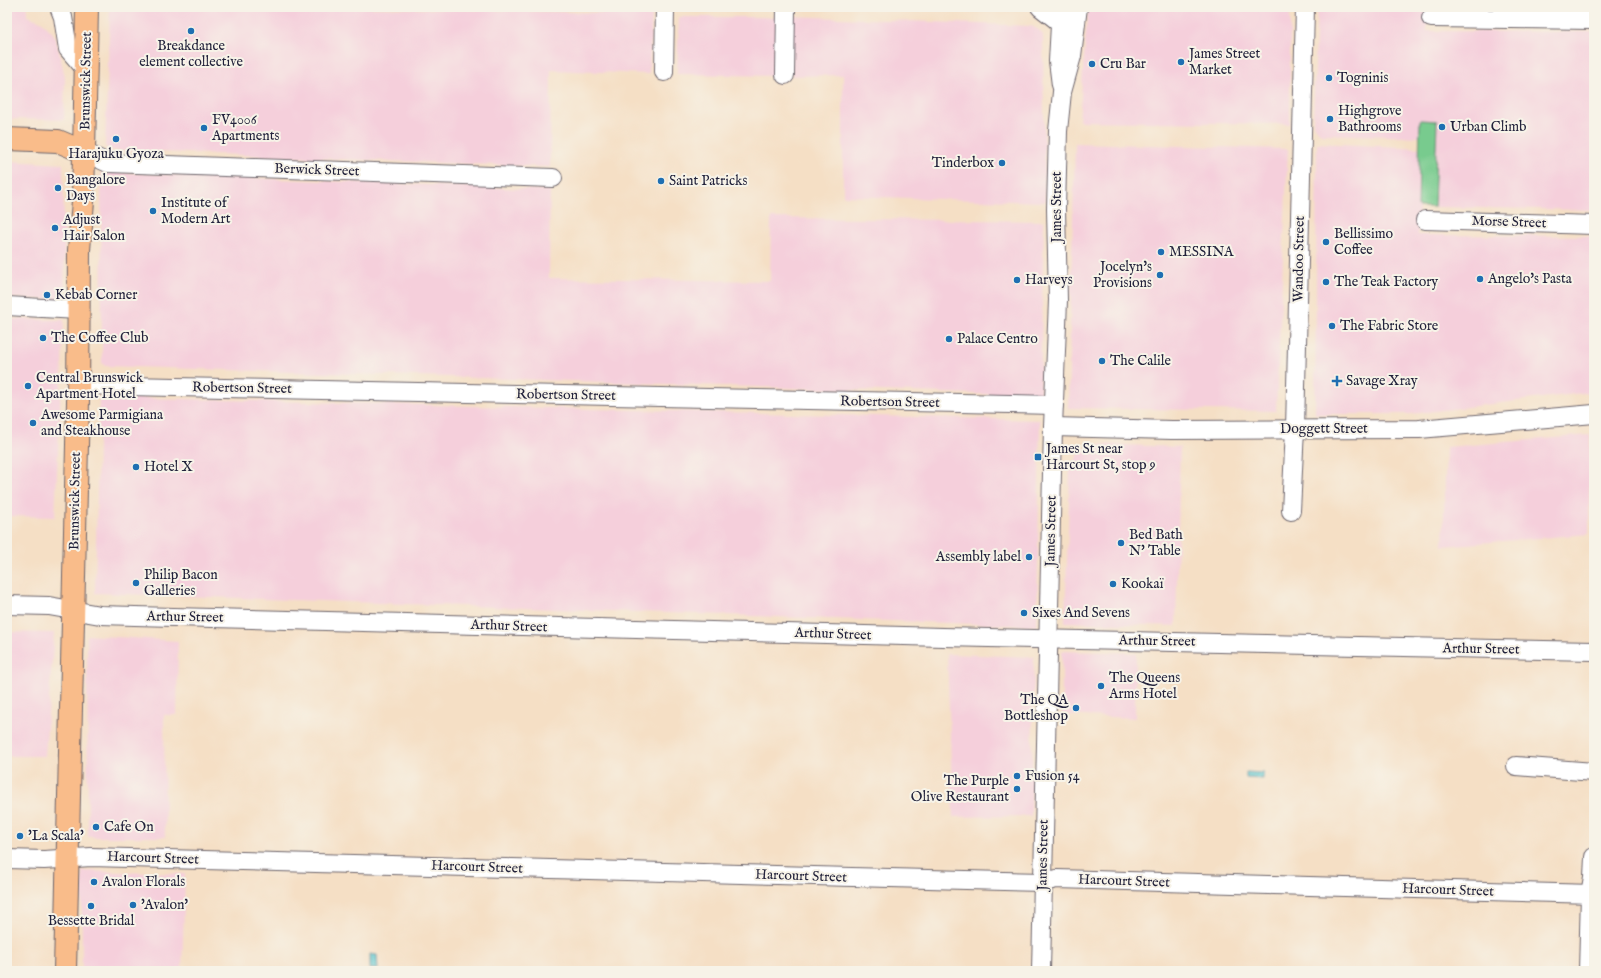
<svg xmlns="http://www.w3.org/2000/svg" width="1601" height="978" viewBox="0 0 1601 978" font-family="'IM FELL English',serif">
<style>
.built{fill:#f5cfdb}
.green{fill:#78cb8e;stroke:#4d7664}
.water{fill:#54c2cb;stroke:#3b7283}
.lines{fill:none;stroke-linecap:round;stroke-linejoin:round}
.minor-casing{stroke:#6c646b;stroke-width:20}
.major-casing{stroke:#6c646b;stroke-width:24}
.minor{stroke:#fff;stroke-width:18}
.major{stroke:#f9bc8a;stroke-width:22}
.poi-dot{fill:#1f6fb2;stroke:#f7f3e8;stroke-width:1.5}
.labels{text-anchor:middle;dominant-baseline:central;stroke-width:4;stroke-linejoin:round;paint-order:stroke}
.poi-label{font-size:14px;fill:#22223b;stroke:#f7f3e8;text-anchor:start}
.street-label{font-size:14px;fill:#22223b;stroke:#f7f3e8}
</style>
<rect width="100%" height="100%" fill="#f7f3e8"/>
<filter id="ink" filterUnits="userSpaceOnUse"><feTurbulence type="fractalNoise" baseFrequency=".025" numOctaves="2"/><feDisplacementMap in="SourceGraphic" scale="8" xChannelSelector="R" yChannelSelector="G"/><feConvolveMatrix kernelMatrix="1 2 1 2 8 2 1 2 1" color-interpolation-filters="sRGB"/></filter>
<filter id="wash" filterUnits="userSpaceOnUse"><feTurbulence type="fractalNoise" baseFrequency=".012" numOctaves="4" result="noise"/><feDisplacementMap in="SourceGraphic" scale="16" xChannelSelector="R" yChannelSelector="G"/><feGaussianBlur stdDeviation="0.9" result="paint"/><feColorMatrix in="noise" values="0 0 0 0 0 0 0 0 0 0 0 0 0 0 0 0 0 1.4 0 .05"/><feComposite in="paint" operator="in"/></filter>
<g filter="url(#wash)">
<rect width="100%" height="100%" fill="#f5dfc5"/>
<g class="built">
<polygon points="7,7 27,7 27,16 41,21 52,32 56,39 65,77 64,120 7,119"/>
<polygon points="110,7 334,7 652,14 649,74 551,70 550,167 109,150 105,146"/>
<polygon points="1088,7 1290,7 1290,124 1079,121"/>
<polygon points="1317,7 1427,7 1427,31 1594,32 1594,210 1434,207 1437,121 1420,133 1420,137 1321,134 1313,124"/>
<polygon points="791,16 1031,26 1039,30 1043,35 1045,202 843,196 843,75 792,76"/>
<polygon points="679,17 777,17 773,76 677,74"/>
<polygon points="1075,143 1288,149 1276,411 1068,408"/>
<polygon points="1317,143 1420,148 1418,235 1594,236 1594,332 1591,392 1411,414 1315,414"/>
<polygon points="7,161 63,164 65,300 7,298"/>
<polygon points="101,172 550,190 549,278 770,281 771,218 1044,221 1040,396 105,366 102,363"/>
<polygon points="7,319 64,320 55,517 7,516"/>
<polygon points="99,397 1040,420 1037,626 95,593"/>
<polygon points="1590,435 1589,534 1443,546 1446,447"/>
<polygon points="1093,444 1180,447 1176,626 1065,622 1070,469 1079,453"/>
<polygon points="7,632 54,633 45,756 7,756"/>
<polygon points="87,635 178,641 177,715 164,715 165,837 88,837"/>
<polygon points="1062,651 1136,653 1135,718 1062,715"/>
<polygon points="947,654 1034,657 1031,816 953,817"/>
<polygon points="82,871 185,874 182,971 82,971"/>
</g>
<polygon class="green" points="1420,120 1437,121 1434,207 1418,207"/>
<g class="water">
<polygon points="1246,772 1263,773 1263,779 1246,778"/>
<polygon points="370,954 377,955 378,969 370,969"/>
</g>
</g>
<g filter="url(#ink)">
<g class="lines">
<g class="minor-casing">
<g id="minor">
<polyline points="59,7 63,17 68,49 86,70"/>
<polyline points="1040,7 1067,28"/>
<polyline points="1431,18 1594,20"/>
<polyline points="664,72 665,7"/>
<polyline points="785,75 786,7"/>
<polyline points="1061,85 1058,61 1061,7"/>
<polyline points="84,152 108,163 553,178"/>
<polyline points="1425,220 1594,225"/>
<polyline points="7,306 78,310"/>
<polyline points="78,385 1054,405"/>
<polyline points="1053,427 1172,430 1419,429 1594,414"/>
<polyline points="1291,511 1295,429 1305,7"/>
<polyline points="7,605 49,606 100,615 135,616 943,637 1594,651"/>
<polyline points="1516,766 1594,772"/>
<polyline points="7,859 44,860 91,857 1043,882 1057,879 1594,894"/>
<polyline points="1041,971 1053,427 1058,300 1056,209 1058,131 1062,92 1072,56 1078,7"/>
<polyline points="1588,971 1590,894 1593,877 1594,857"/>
</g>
</g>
<g class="major-casing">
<g id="major">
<polyline points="7,139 58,141 84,152"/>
<polyline points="65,971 78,401 79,250 83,201 87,7"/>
</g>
</g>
<use href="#minor" class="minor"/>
<use href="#major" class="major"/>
</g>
</g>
<g class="poi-dot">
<circle cx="191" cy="31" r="4"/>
<circle cx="1181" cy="62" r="4"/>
<circle cx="1092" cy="64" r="4"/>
<circle cx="1329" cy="78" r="4"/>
<circle cx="1330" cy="119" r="4"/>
<circle cx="1442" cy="127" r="4"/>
<circle cx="204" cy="128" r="4"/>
<circle cx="116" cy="139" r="4"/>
<circle cx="1002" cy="163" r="4"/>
<circle cx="661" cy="181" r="4"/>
<circle cx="58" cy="188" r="4"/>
<circle cx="153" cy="211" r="4"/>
<circle cx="55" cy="228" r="4"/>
<circle cx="1326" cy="242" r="4"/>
<circle cx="1161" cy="252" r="4"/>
<circle cx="1160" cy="275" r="4"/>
<circle cx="1480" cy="279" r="4"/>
<circle cx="1017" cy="280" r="4"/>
<circle cx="1326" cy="282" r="4"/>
<circle cx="47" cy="295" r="4"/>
<circle cx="1332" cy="326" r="4"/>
<circle cx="43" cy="338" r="4"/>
<circle cx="949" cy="339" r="4"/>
<circle cx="1102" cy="361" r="4"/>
<path d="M1335 375h4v4h4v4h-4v4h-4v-4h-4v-4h4z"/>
<circle cx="28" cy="386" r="4"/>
<circle cx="33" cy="423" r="4"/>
<rect x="1034" y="453" width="8" height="8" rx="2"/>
<circle cx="136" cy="467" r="4"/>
<circle cx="1121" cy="543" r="4"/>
<circle cx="1029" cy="557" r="4"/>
<circle cx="136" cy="583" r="4"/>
<circle cx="1113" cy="584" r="4"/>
<circle cx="1024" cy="613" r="4"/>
<circle cx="1101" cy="686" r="4"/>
<circle cx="1076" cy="708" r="4"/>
<circle cx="1017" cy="776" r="4"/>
<circle cx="1017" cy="789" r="4"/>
<circle cx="96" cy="827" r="4"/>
<circle cx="20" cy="836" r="4"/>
<circle cx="94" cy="882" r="4"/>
<circle cx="133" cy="905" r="4"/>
<circle cx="91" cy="906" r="4"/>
</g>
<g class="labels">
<g class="poi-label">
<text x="191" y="46" text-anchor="middle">Breakdance<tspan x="191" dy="16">element collective</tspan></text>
<text x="1189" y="54">James Street<tspan x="1189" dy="16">Market</tspan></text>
<text x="1100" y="64">Cru Bar</text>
<text x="1337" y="78">Togninis</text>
<text x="1338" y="111">Highgrove<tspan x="1338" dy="16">Bathrooms</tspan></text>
<text x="212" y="120">FV4006<tspan x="212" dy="16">Apartments</tspan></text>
<text x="1450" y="127">Urban Climb</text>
<text x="116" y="154" text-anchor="middle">Harajuku Gyoza</text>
<text x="994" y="163" text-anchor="end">Tinderbox</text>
<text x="66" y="180">Bangalore<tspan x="66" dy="16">Days</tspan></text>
<text x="669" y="181">Saint Patricks</text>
<text x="161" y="203">Institute of<tspan x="161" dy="16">Modern Art</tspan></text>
<text x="63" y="220">Adjust<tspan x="63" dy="16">Hair Salon</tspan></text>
<text x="1334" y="234">Bellissimo<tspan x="1334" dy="16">Coffee</tspan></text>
<text x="1169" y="252">MESSINA</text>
<text x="1152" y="267" text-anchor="end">Jocelyn's<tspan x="1152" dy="16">Provisions</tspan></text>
<text x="1488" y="279">Angelo's Pasta</text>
<text x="1025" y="280">Harveys</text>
<text x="1334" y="282">The Teak Factory</text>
<text x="55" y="295">Kebab Corner</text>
<text x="1340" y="326">The Fabric Store</text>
<text x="51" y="338">The Coffee Club</text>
<text x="957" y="339">Palace Centro</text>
<text x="1110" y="361">The Calile</text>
<text x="36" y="378">Central Brunswick<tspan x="36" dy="16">Apartment Hotel</tspan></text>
<text x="1346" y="381">Savage Xray</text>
<text x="41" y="415">Awesome Parmigiana<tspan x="41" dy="16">and Steakhouse</tspan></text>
<text x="1046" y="449">James St near<tspan x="1046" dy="16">Harcourt St, stop 9</tspan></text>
<text x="144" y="467">Hotel X</text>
<text x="1129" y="535">Bed Bath<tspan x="1129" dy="16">N' Table</tspan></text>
<text x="1021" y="557" text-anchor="end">Assembly label</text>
<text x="144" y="575">Philip Bacon<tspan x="144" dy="16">Galleries</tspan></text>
<text x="1121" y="584">Kookaï</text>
<text x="1032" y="613">Sixes And Sevens</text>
<text x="1109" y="678">The Queens<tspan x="1109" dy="16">Arms Hotel</tspan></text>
<text x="1068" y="700" text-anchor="end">The QA<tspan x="1068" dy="16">Bottleshop</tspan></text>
<text x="1025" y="776">Fusion 54</text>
<text x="1009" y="781" text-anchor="end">The Purple<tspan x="1009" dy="16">Olive Restaurant</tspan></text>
<text x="104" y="827">Cafe On</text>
<text x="28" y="836">'La Scala'</text>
<text x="102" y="882">Avalon Florals</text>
<text x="141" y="905">'Avalon'</text>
<text x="91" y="921" text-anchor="middle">Bessette Bridal</text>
</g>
<g class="street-label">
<text transform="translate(86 81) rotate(-89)">Brunswick Street</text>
<text transform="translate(317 170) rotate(2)">Berwick Street</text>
<text transform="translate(1057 207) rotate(-90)">James Street</text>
<text transform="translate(1509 222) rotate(2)">Morse Street</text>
<text transform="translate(1299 259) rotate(-89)">Wandoo Street</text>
<text transform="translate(242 388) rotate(1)">Robertson Street</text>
<text transform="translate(566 395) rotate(1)">Robertson Street</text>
<text transform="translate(890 402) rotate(1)">Robertson Street</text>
<text x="1324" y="429">Doggett Street</text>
<text transform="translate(75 501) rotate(-89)">Brunswick Street</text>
<text transform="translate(1051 531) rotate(-89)">James Street</text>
<text transform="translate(185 617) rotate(1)">Arthur Street</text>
<text transform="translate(509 626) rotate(2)">Arthur Street</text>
<text transform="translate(833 634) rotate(2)">Arthur Street</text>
<text transform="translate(1157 641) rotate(1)">Arthur Street</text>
<text transform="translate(1481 649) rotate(1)">Arthur Street</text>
<text transform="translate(1043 855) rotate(-89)">James Street</text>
<text transform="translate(153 858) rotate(2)">Harcourt Street</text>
<text transform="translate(477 867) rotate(2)">Harcourt Street</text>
<text transform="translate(801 876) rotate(2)">Harcourt Street</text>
<text transform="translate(1124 881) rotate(2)">Harcourt Street</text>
<text transform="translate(1448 890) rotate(2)">Harcourt Street</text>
</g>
</g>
<rect width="1601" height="978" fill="none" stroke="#f7f3e8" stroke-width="24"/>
</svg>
